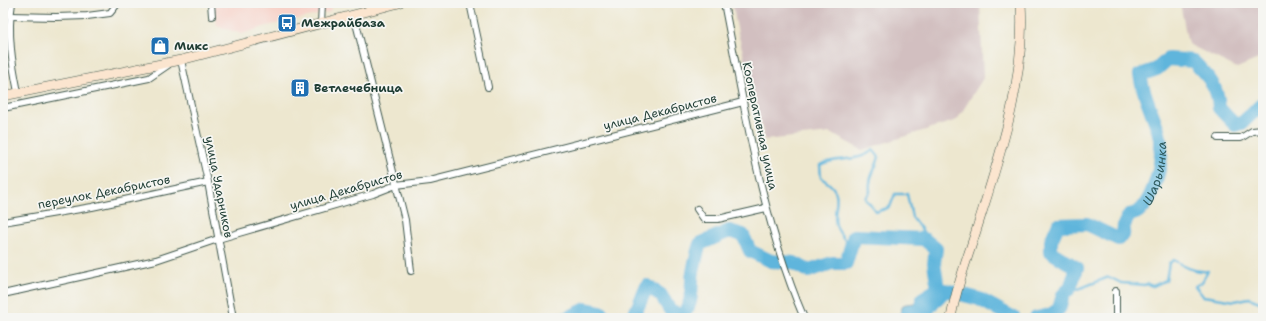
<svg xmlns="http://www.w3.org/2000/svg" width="1266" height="321" viewBox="0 0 1266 321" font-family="'Shantell Sans',sans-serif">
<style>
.built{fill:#f7d1c8}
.industrial{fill:#d2bfc0}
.water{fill:#5fb5dc;stroke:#3f7988}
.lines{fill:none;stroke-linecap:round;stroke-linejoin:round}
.stream{stroke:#5fb5dc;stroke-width:2.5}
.river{stroke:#5fb5dc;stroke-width:14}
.street-casing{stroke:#3e564b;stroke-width:8}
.secondary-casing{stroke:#3e564b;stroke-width:10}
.street{stroke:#fff;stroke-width:6}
.secondary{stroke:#fbe5cf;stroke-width:9}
.labels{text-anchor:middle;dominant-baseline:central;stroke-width:3.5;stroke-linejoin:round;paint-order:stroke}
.poi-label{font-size:12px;font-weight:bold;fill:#1f3d34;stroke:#f6f6f2;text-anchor:start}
.street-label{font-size:12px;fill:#1f3d34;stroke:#f6f6f2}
.water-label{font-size:13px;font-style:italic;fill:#2f5b5e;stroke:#f6f6f2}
</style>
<rect width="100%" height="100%" fill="#f6f6f2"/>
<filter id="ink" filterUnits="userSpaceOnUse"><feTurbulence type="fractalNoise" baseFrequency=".025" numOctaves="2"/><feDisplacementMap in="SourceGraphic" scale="8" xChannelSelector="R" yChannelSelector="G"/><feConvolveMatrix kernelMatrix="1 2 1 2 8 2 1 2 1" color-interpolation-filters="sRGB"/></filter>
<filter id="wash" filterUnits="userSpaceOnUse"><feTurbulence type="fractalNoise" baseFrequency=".012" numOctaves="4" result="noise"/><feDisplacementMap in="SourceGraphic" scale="16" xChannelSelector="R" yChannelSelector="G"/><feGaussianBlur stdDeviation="0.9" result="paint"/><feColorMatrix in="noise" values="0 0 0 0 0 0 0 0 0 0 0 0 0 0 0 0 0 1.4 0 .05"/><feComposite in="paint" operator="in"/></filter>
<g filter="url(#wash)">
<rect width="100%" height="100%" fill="#ede7cf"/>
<polygon class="built" points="214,3 332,3 330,12 267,26 242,34 217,26"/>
<g class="industrial">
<polygon points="732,3 980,3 983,78 957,120 862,150 830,133 765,140 738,33"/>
<polygon points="1180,3 1263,3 1263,57 1237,68 1188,44"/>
</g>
<polygon class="water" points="925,302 927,307 924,314 918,315 919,318 901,318 899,316 903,305 906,304"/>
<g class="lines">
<g class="stream">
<path d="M850 246C845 240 838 233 836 225 831 204 848 194 821 178L820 165C837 156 858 163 873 150L879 157C875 171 868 177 870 192L865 198 876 212 890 207 895 194H907L912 217 936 249"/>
<path d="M1063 295 1109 277 1121 283 1144 285 1147 284 1153 286 1166 280 1169 263 1174 260C1184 267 1195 273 1208 271L1202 282 1195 286 1203 296 1235 301 1249 298 1262 303 1263 305"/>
</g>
<g class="river">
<polyline points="567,318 586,309 601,312 605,318"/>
<path d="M633 318 647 286 661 295 670 310 680 316C695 306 690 287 693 272 695 262 697 253 700 244L729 231 743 235 750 251 771 261 794 263 809 271 832 263H846L854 236 924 239 936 249 934 263 938 289 922 299 925 312 945 290 979 299 1014 318"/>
<path id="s1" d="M1036 318 1050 315 1059 309 1063 295 1070 288 1077 268 1051 252V241L1058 225 1087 224 1118 239 1123 235 1124 225 1129 215C1141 213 1145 206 1150 196 1159 177 1165 151 1158 130 1152 111 1143 94 1140 75L1157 69 1168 59 1193 61C1208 77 1218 85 1219 108L1235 125 1242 123 1263 103"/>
</g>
</g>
</g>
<g filter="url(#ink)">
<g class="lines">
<g class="street-casing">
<g id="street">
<path d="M12 3C7 33 12 63 18 92"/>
<polyline points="211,3 212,16"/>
<polyline points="470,3 488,87"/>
<path d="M724 3C745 109 761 218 804 318"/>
<polyline points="354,15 405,220 411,271"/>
<polyline points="10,16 56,17 87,16 110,13 118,3"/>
<polyline points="321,24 322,3"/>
<polyline points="181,60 208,182 233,318"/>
<polyline points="3,108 149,78 168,65"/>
<polyline points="1218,138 1241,138 1252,131 1263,130"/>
<polyline points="697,209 704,219 718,219 766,208"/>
<polyline points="3,222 92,207 208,182"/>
<polyline points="1116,291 1116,318"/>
<polyline points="3,294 156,260 218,239 373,194 396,185 430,181 743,102"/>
</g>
</g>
<g class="secondary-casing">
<g id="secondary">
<polyline points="3,96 181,60 399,3"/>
<path d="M951 318C956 287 968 257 977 228 1000 155 1026 80 1021 3"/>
</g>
</g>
<use href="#street" class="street"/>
<use href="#secondary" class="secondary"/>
</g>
</g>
<defs>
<g id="bus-square" transform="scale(1)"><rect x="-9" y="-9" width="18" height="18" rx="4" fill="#1f6fb2" stroke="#f6f6f2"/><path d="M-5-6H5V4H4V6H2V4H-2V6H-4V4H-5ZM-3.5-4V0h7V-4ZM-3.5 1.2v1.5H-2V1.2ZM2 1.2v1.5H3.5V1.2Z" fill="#fff"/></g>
<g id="shop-square" transform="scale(1)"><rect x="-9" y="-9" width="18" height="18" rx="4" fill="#1f6fb2" stroke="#f6f6f2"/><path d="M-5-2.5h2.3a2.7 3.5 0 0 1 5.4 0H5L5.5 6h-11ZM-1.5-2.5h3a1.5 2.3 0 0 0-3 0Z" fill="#fff"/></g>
<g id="building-square" transform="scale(1)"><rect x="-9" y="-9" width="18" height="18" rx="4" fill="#1f6fb2" stroke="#f6f6f2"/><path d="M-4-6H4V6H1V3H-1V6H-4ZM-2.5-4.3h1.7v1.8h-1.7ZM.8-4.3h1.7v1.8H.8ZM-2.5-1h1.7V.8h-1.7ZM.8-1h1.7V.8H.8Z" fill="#fff"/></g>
</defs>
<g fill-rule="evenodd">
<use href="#bus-square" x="287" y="23"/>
<use href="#shop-square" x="160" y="46"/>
<use href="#building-square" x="300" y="88"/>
</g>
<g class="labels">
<g class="poi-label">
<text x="301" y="23">Межрайбаза</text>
<text x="174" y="46">Микс</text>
<text x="314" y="88">Ветлечебница</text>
</g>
<g class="street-label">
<text transform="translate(660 112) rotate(-14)">улица Декабристов</text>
<text transform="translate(760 126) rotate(78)">Кооперативная улица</text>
<text transform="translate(219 187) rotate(79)">улица Ударников</text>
<text transform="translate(346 190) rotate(-16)">улица Декабристов</text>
<text transform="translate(104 192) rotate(-11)">переулок Декабристов</text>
</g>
<g class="water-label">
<text stroke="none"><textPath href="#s1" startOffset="274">Шарьинка</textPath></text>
</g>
</g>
<rect width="1266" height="321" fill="none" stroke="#f6f6f2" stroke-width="16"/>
</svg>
